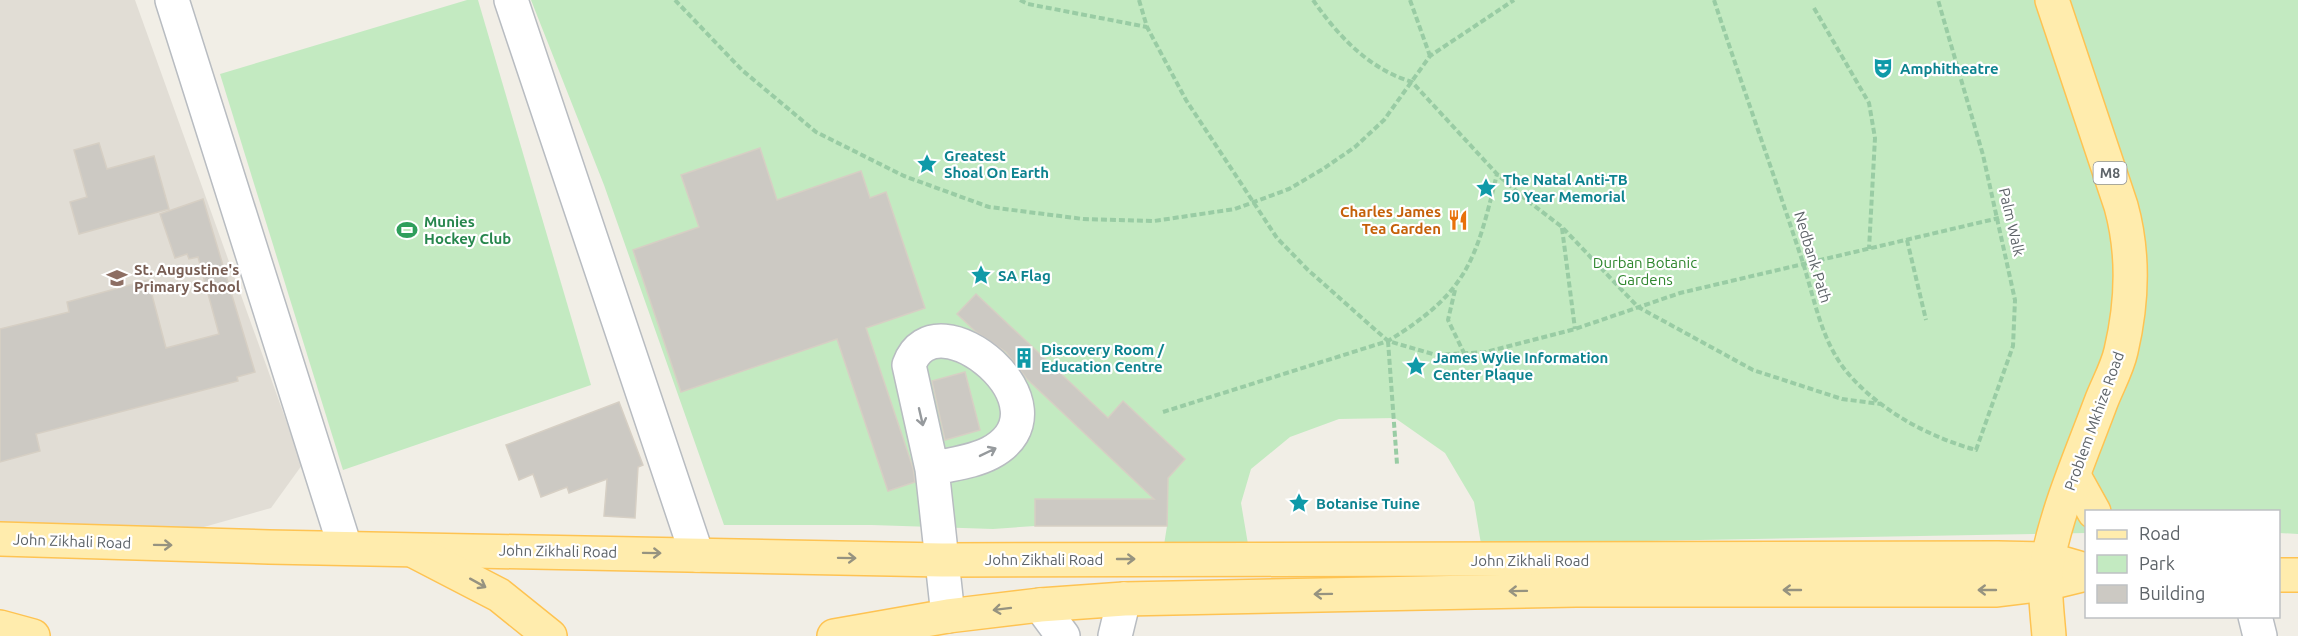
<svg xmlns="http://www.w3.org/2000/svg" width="2298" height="636" viewBox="0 0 2298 636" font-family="Ubuntu,sans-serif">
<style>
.education{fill:#e1ddd5}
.green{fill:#c3eac1}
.building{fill:#ccc9c3;stroke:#d6cfc4;stroke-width:1.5}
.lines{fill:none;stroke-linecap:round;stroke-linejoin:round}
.minor-casing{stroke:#b8bcc1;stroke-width:36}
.major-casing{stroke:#fec352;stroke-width:36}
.path{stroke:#99cca4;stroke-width:4;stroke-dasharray:6 3;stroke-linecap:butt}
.minor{stroke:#fff;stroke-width:33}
.major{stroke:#ffecad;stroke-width:33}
.oneway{stroke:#969a9d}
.oneway2{stroke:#969380}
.labels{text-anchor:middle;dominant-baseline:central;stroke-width:4.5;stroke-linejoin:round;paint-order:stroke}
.shield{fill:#fff;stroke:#8e9295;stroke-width:1.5}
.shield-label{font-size:14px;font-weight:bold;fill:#5d6368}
.culture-label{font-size:15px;font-weight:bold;fill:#0d838f;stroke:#fff;text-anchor:start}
.food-label{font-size:15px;font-weight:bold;fill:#c56008;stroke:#fff;text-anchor:end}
.leisure-label{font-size:15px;font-weight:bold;fill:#27864d;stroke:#fff;text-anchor:start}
.street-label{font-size:15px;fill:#5d6368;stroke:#fff}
.park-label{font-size:15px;fill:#2f862e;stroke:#fff}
.education-label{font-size:15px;font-weight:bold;fill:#785e54;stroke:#fff;text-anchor:start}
</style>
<rect width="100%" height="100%" fill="#f1eee6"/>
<polygon class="education" points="0,0 135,0 302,465 271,508 144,544 0,539"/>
<g class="green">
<polygon points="467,0 478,0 591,385 343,470 220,74"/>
<polygon points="531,0 2298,0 2298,534 2279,533 2278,512 2086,512 2086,533 1481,544 1474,502 1445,453 1395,418 1339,419 1290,437 1251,469 1241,503 1249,550 1164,545 1167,526 1035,526 993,529 872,525 724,525 604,185"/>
</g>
<g class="building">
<polygon points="99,143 107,169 154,156 169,209 79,234 70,202 87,197 74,150"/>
<polygon points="760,148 777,200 861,171 870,198 886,192 925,308 866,328 913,468 915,482 888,491 837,339 681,392 633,250 699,227 681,175"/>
<polygon points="203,199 255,372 237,377 238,381 36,434 40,451 0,462 0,329 69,312 67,302 148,280 166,348 219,334 198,257 189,259 187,254 175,258 160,214"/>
<polygon points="976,294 1108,418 1123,401 1185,459 1168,478 1167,526 1035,526 1035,499 1154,499 1027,379 1006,352 975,331 957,314"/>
<polygon points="965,372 980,430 945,440 932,381"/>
<polygon points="619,402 643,465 638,467 635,518 604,516 607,479 569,493 567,487 541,497 533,474 519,480 506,445"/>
</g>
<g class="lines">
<g class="minor-casing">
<g id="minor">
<polyline points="172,0 345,547"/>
<polyline points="511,0 697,555"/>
<path d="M932 469C951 464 973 462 990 453 1076 408 935 291 909 365L932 469 948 616"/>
<polyline points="1040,605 1063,636"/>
<polyline points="2255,616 2260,636"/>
<polyline points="1115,636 1124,599"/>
</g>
</g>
<g class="major-casing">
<g id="major">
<polyline points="2074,476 2094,512"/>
<polyline points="0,539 269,547 942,560 1998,558 2048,559 2086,570"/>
<polyline points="416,552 499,595 550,636"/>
<polyline points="2278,575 2298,575"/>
<polyline points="0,627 33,636"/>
<polyline points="834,636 948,616 1040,605 1124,599 1576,590 1997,590 2045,584 2086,574"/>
<path d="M2049 636C2047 610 2043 584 2048 558 2059 505 2082 453 2101 402 2107 386 2117 369 2121 351 2132 304 2134 253 2121 206L2052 0"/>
</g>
</g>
<g class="path">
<polyline points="675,0 742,70 816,132 904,176 989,207 1083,219 1154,221 1235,209 1289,189 1323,169 1355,147 1384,120 1430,56 1514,0"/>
<polyline points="1020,0 1028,4 1147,27"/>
<polyline points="1139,0 1147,27 1186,100 1277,238 1308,270 1388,341 1436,355 1486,352 1575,329 1680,293 1999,218"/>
<path d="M1313 0C1338 36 1369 69 1412 82L1497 174 1524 198 1562 227 1638 307 1753 370 1842 399 1881 404"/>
<polyline points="1410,0 1430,56"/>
<path d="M1714 0C1742 85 1772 169 1800 254 1814 294 1819 337 1846 371 1878 410 1929 437 1976 450L2013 346 2015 300 1983 155 1938 0"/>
<polyline points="1814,8 1869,103 1875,138 1869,249"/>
<polyline points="1562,228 1575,329"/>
<polyline points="1907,240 1926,320"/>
<polyline points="1455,290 1448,320 1464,353"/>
<polyline points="1388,341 1397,464"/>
<path d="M1163 412 1388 341C1468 292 1476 260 1497 174"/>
</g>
<use href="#minor" class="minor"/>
<use href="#major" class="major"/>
</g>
<defs><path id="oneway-shaft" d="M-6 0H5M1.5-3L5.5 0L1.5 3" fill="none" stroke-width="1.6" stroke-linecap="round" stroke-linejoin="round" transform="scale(1.5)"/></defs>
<g class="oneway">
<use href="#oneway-shaft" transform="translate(921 417) rotate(77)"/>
<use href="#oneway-shaft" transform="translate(988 452) rotate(-26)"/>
</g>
<g class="oneway2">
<use href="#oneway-shaft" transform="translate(163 545) rotate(1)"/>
<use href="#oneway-shaft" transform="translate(652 553) rotate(1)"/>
<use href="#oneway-shaft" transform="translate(847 558) rotate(1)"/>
<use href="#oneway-shaft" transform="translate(1126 559)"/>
<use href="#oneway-shaft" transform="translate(478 583) rotate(29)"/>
<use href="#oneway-shaft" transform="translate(1792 590) rotate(180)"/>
<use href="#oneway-shaft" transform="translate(1987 590) rotate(180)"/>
<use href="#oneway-shaft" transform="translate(1518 591) rotate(179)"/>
<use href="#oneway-shaft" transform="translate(1323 594) rotate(179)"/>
<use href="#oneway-shaft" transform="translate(1002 609) rotate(173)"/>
</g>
<defs>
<g id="theatre-bare" transform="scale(1.62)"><path d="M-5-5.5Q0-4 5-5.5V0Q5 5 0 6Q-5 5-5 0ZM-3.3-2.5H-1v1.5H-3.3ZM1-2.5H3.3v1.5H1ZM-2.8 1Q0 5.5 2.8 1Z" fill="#0f9aa8" stroke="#fff" stroke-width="2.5" paint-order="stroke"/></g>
<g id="sight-bare" transform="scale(1.62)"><path d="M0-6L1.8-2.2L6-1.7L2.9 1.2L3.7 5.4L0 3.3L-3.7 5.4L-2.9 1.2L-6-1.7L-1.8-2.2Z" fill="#0f9aa8" stroke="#fff" stroke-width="2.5" paint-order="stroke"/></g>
<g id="restaurant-bare" transform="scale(1.62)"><path d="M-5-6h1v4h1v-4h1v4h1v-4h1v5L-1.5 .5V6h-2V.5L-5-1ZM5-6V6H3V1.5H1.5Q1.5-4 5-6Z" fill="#e8710a" stroke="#fff" stroke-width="2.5" paint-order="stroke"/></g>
<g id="stadium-bare" transform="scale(1.62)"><path d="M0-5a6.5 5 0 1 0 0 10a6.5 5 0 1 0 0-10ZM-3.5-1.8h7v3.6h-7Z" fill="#2e9e5b" stroke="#fff" stroke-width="2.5" paint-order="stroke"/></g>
<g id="school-bare" transform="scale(1.62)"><path d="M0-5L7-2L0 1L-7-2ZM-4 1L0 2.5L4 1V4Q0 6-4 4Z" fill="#8d6e63" stroke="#fff" stroke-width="2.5" paint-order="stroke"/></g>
<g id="building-bare" transform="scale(1.62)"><path d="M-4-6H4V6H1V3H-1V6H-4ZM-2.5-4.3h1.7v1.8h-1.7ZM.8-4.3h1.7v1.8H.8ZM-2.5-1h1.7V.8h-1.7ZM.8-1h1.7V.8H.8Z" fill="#0f9aa8" stroke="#fff" stroke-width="2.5" paint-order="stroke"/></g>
</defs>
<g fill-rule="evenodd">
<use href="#theatre-bare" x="1883" y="68"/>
<use href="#sight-bare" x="927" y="164"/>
<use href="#sight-bare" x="1486" y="188"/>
<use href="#restaurant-bare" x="1458" y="220"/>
<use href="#stadium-bare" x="407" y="230"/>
<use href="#sight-bare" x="981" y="275"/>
<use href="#school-bare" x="117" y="278"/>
<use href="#building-bare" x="1024" y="358"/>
<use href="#sight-bare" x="1416" y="366"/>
<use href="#sight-bare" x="1299" y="503"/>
</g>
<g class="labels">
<rect class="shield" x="2093.5" y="162" width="33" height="22" rx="4.5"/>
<g class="shield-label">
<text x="2110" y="173">M8</text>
</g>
<g class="culture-label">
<text x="1900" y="68">Amphitheatre</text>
<text x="944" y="155">Greatest<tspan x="944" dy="17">Shoal On Earth</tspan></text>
<text x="1503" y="179">The Natal Anti-TB<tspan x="1503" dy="17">50 Year Memorial</tspan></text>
<text x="998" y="275">SA Flag</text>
<text x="1041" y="349">Discovery Room /<tspan x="1041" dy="17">Education Centre</tspan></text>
<text x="1433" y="357">James Wylie Information<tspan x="1433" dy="17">Center Plaque</tspan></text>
<text x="1316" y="503">Botanise Tuine</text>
</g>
<g class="food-label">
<text x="1441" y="211">Charles James<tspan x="1441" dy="17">Tea Garden</tspan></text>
</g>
<g class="leisure-label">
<text x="424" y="221">Munies<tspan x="424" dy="17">Hockey Club</tspan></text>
</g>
<g class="street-label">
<text transform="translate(2012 222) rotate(77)">Palm Walk</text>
<text transform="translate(1813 257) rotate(73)">Nedbank Path</text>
<text transform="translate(2094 421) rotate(-70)">Problem Mkhize Road</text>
<text transform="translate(72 541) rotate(2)">John Zikhali Road</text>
<text transform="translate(558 551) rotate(1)">John Zikhali Road</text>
<text x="1044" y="559">John Zikhali Road</text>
<text x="1530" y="560">John Zikhali Road</text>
</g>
<g class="park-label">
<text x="1645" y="262">Durban Botanic<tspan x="1645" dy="17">Gardens</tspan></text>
</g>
<g class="education-label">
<text x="134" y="269">St. Augustine's<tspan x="134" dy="17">Primary School</tspan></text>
</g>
</g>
<rect x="2085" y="510" width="195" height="108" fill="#ffffff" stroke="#bec1c3" stroke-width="1.5"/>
<rect x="2097" y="530" width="30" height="9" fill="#ffecad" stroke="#bec1c3" stroke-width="1.5"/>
<text x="2139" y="540" font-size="18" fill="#5d6368">Road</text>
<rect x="2097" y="555" width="30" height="18" fill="#c3eac1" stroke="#bec1c3" stroke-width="1.5"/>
<text x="2139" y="570" font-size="18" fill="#5d6368">Park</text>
<rect x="2097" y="585" width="30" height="18" fill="#ccc9c3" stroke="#bec1c3" stroke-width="1.5"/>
<text x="2139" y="600" font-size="18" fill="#5d6368">Building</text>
</svg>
